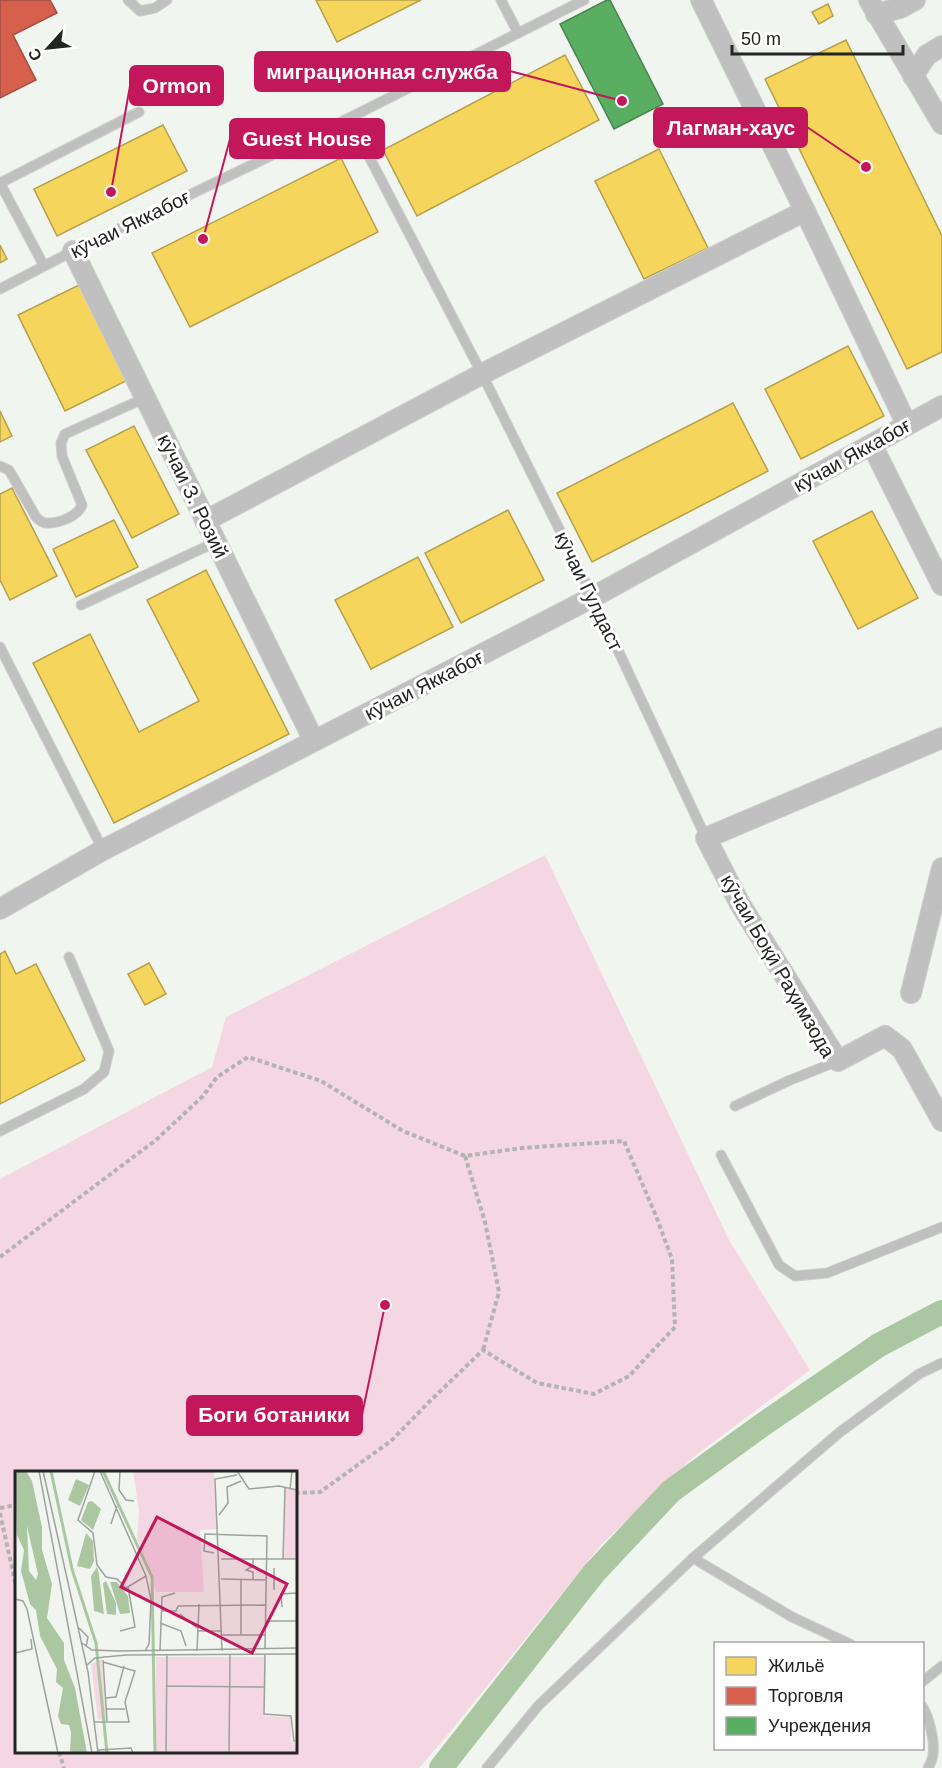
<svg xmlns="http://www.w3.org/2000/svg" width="942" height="1768" viewBox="0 0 942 1768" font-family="Arial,sans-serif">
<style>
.green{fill:#f5d7e4;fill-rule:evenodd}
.homes{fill:#f6d55c;stroke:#b6a04a;stroke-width:1.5}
.shops{fill:#d6604d;stroke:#a04e40;stroke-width:1.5}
.public{fill:#5aae61;stroke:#49854e;stroke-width:1.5}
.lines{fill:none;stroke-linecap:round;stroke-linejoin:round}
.canal{stroke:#abc7a2;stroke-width:24}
.service-casing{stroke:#cdcfcc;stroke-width:11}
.minor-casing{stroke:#cdcfcc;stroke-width:22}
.path{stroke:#b3b3b2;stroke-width:4;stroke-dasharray:4.5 3;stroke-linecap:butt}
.service{stroke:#c1c0c0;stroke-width:9}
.minor{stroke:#c1c0c0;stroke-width:20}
.labels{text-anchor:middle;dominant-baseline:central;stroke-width:6;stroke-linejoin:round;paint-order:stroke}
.street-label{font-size:20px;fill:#222521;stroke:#fff}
.inset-river{fill:none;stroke:#abc7a2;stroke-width:3}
.inset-road{fill:none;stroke:#9ea29d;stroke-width:1.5}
.view{fill:#c2185b;fill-opacity:0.15;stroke:#c2185b;stroke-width:3}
.inset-edge{fill:none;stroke:#222521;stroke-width:3}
.leader{fill:none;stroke:#c2185b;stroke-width:2}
.callout-dot{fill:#c2185b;stroke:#fff;stroke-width:2}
.callout{fill:#c2185b;stroke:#c2185b;stroke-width:2}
.callout-label{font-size:21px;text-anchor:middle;font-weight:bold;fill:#fff}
</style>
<rect width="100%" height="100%" fill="#f1f5f0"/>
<path class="green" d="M545 855 729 1240 810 1370 696 1455 601 1545 450 1732 419 1768H0V1179L212 1067 226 1017ZM16 1472H296V1752H16Z"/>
<g class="homes">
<polygon points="316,0 421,0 337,42"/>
<polygon points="828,4 833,16 819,24 812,12"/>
<polygon points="846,40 942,236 942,352 907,369 765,79"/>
<polygon points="565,55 599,120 417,216 383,150"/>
<polygon points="163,125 187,171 57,236 34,189"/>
<polygon points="659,149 708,248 644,279 595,181"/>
<polygon points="341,158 378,232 190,327 152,253"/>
<polygon points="0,245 7,259 0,263"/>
<polygon points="81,284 128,380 65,411 18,315"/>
<polygon points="848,346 884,416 801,459 765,389"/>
<polygon points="733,403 768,471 592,562 557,493"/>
<polygon points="0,411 12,436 0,442"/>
<polygon points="134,426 179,514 132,538 86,450"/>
<polygon points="12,488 57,576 10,600 0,580 0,494"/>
<polygon points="508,510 544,580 461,623 425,553"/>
<polygon points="872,511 918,598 858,629 813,541"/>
<polygon points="114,520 138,567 76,597 53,549"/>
<polygon points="418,557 453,627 371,669 335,600"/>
<polygon points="206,570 289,734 114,823 33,663 90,634 139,732 199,701 147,600"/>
<polygon points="5,951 16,974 36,964 85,1060 0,1104 0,954"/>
<polygon points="149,963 166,994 145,1005 128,974"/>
</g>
<polygon class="shops" points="0,0 50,0 57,13 13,35 36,80 0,98"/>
<polygon class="public" points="607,0 610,0 663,104 614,129 560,24"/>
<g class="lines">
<polyline class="canal" points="441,1768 594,1573 671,1491 765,1423 879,1345 942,1312"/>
<g class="service-casing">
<g id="service">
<polyline points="128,0 140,11 155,8 167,0"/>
<polyline points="501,0 518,33"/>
<polyline points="349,118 482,374 593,597 706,838"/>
<polyline points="0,183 139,112"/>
<polyline points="0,183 44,266"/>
<polyline points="0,289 73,251 349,118 584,0"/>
<path d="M0 466 9 470 36 517C39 520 44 524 49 523 60 523 78 516 82 505L62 456 61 443 65 434 145 398"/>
<polyline points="81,605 216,542"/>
<polyline points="0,647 103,850"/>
<polyline points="735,1106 788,1081 838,1061"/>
<polyline points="0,1131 84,1089 104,1072 109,1051 69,957"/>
<polyline points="721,1155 779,1265 795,1276 827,1273 942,1227"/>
<polyline points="693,1558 792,1617 850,1644"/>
<polyline points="922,1682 942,1666"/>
<path d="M922 1706C929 1716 935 1742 933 1754 933 1759 930 1764 928 1768"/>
<polyline points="487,1768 538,1706 693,1558 840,1432 919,1374 942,1363"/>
</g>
</g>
<g class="minor-casing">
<g id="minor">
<polyline points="701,0 805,211 907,425"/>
<polyline points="869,0 942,124"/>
<polyline points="876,14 900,8 915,0"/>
<polyline points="913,76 927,55 942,46"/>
<polyline points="73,251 314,741"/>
<polyline points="872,445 942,585"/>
<polyline points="205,521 482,374 805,211"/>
<polyline points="942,738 706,838 740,904 838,1061 885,1036 902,1049 942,1121"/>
<polyline points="0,909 103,850 593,597 942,406"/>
<polyline points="911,993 942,868"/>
</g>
</g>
<g class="path">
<polyline points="465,1156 485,1222 499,1292 483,1350"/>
<polyline points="0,1257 156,1140 203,1096 217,1077 248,1057 321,1081 403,1131 465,1156 522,1148 624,1141 656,1216 672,1259 675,1327 629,1376 594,1394 537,1383 483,1350 429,1402 391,1441 320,1492 296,1493"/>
<polyline points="0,1508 16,1505"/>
<polyline points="0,1513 16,1586"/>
<polyline points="59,1752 64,1768"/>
</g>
<use href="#service" class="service"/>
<use href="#minor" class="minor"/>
</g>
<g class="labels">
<g class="street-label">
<text transform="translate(130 224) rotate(-26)">кӯчаи Яккабоғ</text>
<text transform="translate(852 455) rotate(-29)">кӯчаи Яккабоғ</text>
<text transform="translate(193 496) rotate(64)">кӯчаи З. Розий</text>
<text transform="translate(589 591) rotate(64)">кӯчаи Гулдаст</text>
<text transform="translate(424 685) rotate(-27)">кӯчаи Яккабоғ</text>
<text transform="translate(778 966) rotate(60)">кӯчаи Боқӣ Раҳимзода</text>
</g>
</g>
<g transform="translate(15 1471)">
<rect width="282" height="282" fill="#f1f5f0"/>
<path d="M118 0H199L203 58 185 59 189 121H141L122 67 124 40ZM270 17 282 18V88H268ZM141 186H251L250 245 276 246V271L280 272 282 282H141ZM87 188 91 248 83 249 76 193Z" fill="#f5d7e4"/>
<path d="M0 0H11L17 10 27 56V79L37 113 32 147 49 172V189L60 217 72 282H55L56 261 54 254 46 253 43 245 48 217 41 211 42 198 25 165 21 139 15 133 6 100 9 79 2 64ZM12 55 23 103 21 109 14 100ZM61 8 74 14 65 35 53 29ZM77 30 86 38 78 59 66 49 73 31ZM71 62 78 70 79 90 75 98 62 95ZM82 96 84 104 89 143 79 140 76 105ZM91 110 101 132V144L92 143 88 112ZM95 111H102L113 125 115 142 105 143Z" fill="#abc7a2" fill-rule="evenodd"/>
<path class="inset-river" d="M36 0 57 98 81 172 92 282M88 0 137 106 140 282"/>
<path class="inset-road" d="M24 0 77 282M28 0 73 201 83 282M80 0 63 49 78 62 82 94 91 106 102 108 111 117 131 105M85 0 131 105 136 129 134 173 130 180M105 0 104 19 111 29 119 30M222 0 234 18 264 15 282 19M275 18 277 0M204 44 213 32 212 16 226 10M96 53 102 35M199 82 189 80 190 63 252 65 250 177M206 88H282M268 88 270 17M259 97V119M206 108 251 109M226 108V164M238 108V101L231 99 238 95V88M0 128 8 130 12 138 43 282M163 135 250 134M267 136 266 123 282 122M146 140H161L163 135M165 143 182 157M250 150H282M145 152 166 160 171 175M64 157 73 166 71 176M105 160 120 156 113 116M182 160H207M207 164H250M67 172 77 179 104 180 282 177M145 180 147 126 160 122M182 180 184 133M207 180 200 8 222 4M0 182 17 178 16 168M250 183 249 243 276 245 279 271M88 189 92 250M72 194 80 187 111 184 282 183M152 215 249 216M90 227 101 226 109 195M91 238H110M80 251H114L110 231 120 200 88 191M83 279 116 277 118 282M151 282 152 183M214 282 215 183"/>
<path class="view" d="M142 46 272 113 237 182 106 116Z"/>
<rect width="282" height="282" class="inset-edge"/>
</g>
<path class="leader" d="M622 101L510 71M111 192L130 86M866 167L807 127M203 239L230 139M385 1305L362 1415"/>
<g class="callout-dot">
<circle cx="622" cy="101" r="6"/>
<circle cx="111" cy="192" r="6"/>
<circle cx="866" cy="167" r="6"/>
<circle cx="203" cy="239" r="6"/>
<circle cx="385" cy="1305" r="6"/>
</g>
<g class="callout">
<rect x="255" y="52" width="255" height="39" rx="6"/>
<rect x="130" y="66" width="93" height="39" rx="6"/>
<rect x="654" y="108" width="153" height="39" rx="6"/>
<rect x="230" y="119" width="154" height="39" rx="6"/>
<rect x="187" y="1396" width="175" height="39" rx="6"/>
</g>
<g class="callout-label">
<text x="382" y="79">миграционная служба</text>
<text x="177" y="93">Ormon</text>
<text x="731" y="135">Лагман-хаус</text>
<text x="307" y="146">Guest House</text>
<text x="274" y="1422">Боги ботаники</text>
</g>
<rect x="714" y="1642" width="210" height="108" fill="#ffffff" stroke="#a7a8a6" stroke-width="1.5"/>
<rect x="726" y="1657" width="30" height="18" fill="#f6d55c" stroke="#a7a8a6" stroke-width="1.5"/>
<text x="768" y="1672" font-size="18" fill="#222521">Жильё</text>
<rect x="726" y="1687" width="30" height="18" fill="#d6604d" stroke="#a7a8a6" stroke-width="1.5"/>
<text x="768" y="1702" font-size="18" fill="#222521">Торговля</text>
<rect x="726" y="1717" width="30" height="18" fill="#5aae61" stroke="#a7a8a6" stroke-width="1.5"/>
<text x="768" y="1732" font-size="18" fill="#222521">Учреждения</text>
<g transform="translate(48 48) rotate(243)" stroke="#ffffff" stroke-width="4.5" paint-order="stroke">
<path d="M0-4.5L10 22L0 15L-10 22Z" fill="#222521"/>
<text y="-9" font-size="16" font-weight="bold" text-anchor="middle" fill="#222521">С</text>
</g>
<path d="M732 45v9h171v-9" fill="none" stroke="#222521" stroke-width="3"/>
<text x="741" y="45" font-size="18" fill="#222521" stroke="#ffffff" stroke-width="4.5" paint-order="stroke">50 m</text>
</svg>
